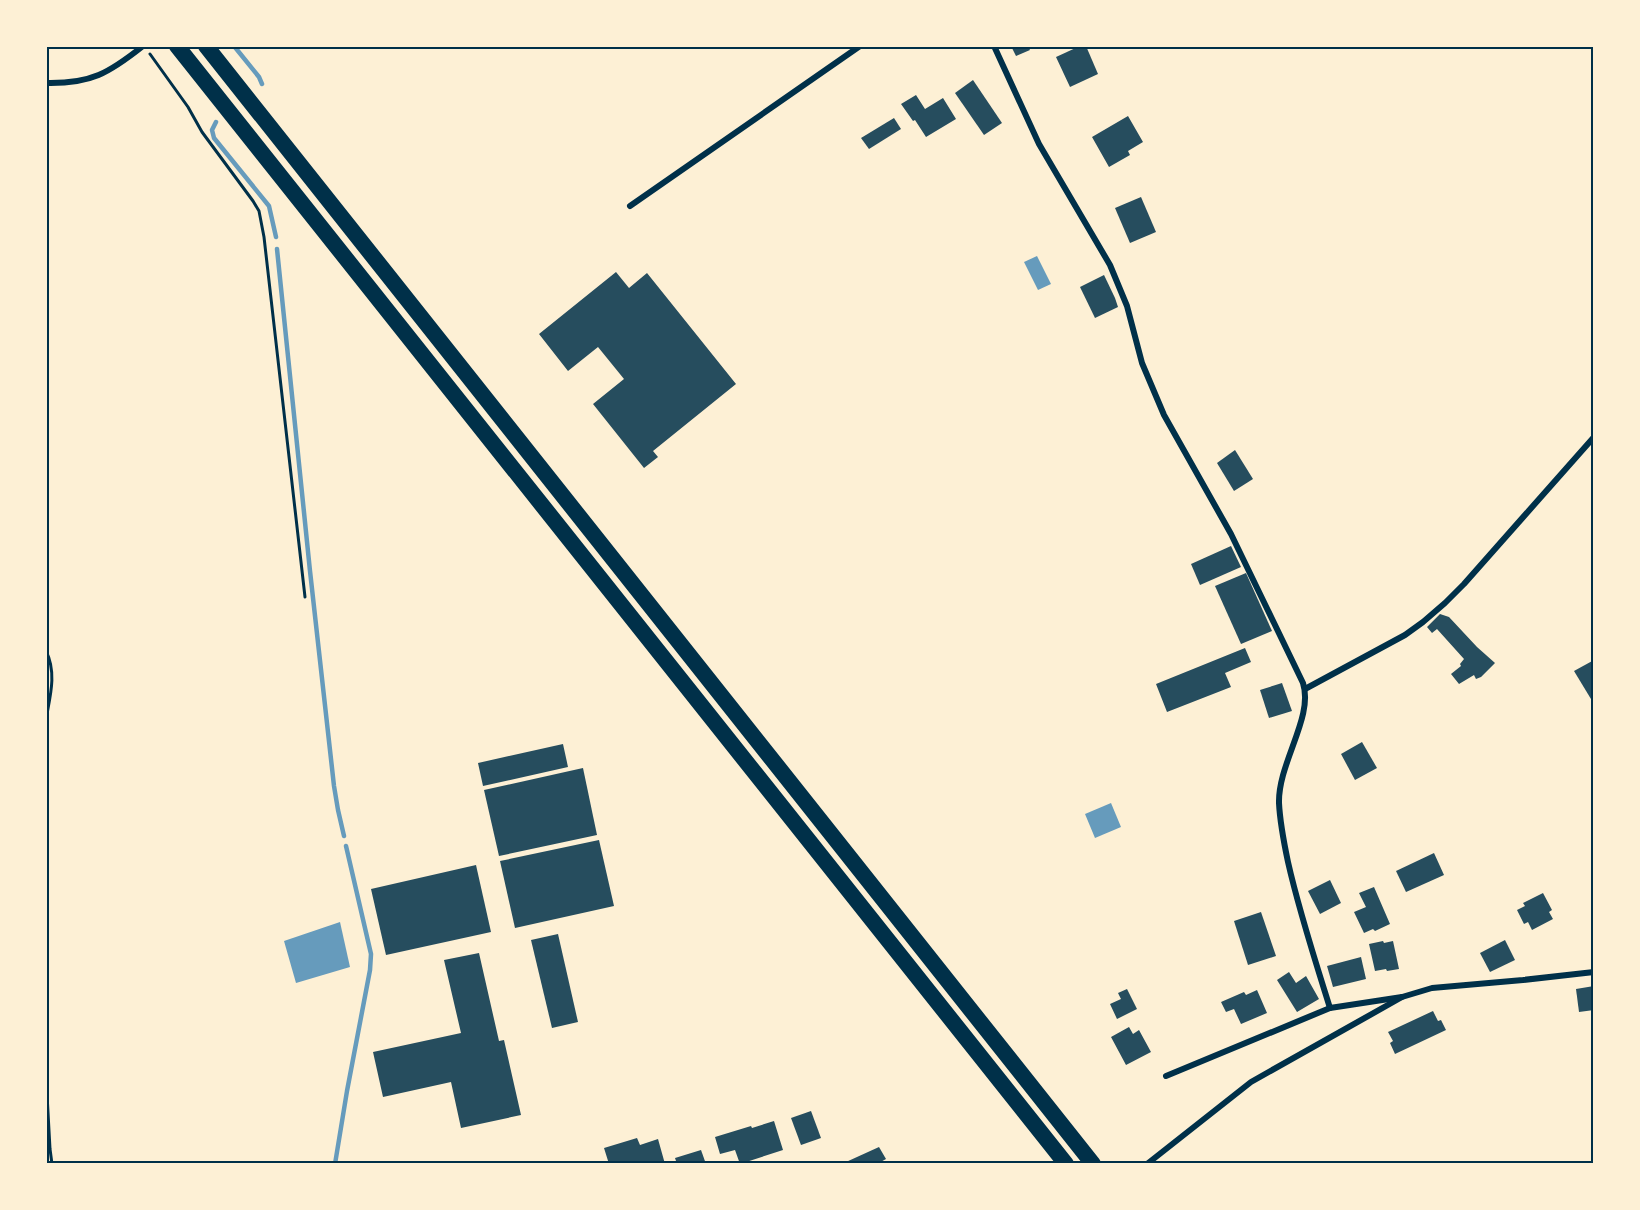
<svg xmlns="http://www.w3.org/2000/svg" width="1640" height="1210" viewBox="0 0 1640 1210" font-family="Figtree,sans-serif">
<style>
.water{fill:#669bbc}
.lines{fill:none;stroke-linecap:round;stroke-linejoin:round}
.stream{stroke:#669bbc;stroke-width:4.5}
.building{fill:#264d5e}
.path{stroke:#003049;stroke-width:3}
.minor{stroke:#003049;stroke-width:6}
.motorway{stroke:#003049;stroke-width:16}
.neatline{fill:none;stroke:#003049;stroke-width:2}
</style>
<rect width="100%" height="100%" fill="#fdf0d5"/>
<g class="water">
<polygon points="1037,256 1051,284 1038,290 1024,262"/>
<polygon points="1111,803 1121,827 1095,838 1085,814"/>
<polygon points="340,922 350,967 296,983 284,941"/>
</g>
<g class="lines">
<g class="stream">
<polyline points="234,46 259,77 262,84"/>
<polyline points="216,122 212,130 214,138 269,206 276,237"/>
<polyline points="277,249 310,571 334,786 338,810 344,836"/>
<polyline points="335,1164 347,1091 370,970 371,954 346,846"/>
</g>
</g>
<g class="building">
<polygon points="1011,46 1028,46 1030,50 1016,56"/>
<polygon points="1080,46 1086,46 1098,74 1070,87 1056,57"/>
<polygon points="973,80 1002,123 984,135 955,93"/>
<polygon points="916,95 925,109 943,98 956,119 926,137 915,120 913,121 901,104"/>
<polygon points="1128,116 1143,142 1128,151 1130,155 1109,167 1092,137"/>
<polygon points="894,118 901,129 869,149 861,138"/>
<polygon points="1141,197 1156,232 1130,243 1115,208"/>
<polygon points="616,272 629,288 647,273 736,384 653,451 658,457 644,468 593,404 624,379 598,347 568,371 539,334"/>
<polygon points="1104,275 1115,298 1118,307 1095,318 1080,287"/>
<polygon points="1235,450 1253,479 1234,491 1217,463"/>
<polygon points="1231,546 1241,567 1200,585 1191,564"/>
<polygon points="1246,573 1272,631 1241,644 1215,586"/>
<polygon points="1440,614 1449,617 1477,647 1495,663 1481,677 1476,679 1474,675 1459,684 1451,674 1461,666 1460,664 1464,659 1437,629 1432,633 1427,627"/>
<polygon points="1245,648 1251,662 1225,673 1231,687 1167,712 1156,684"/>
<polygon points="1594,660 1594,704 1574,671"/>
<polygon points="1282,683 1292,711 1269,718 1260,690"/>
<polygon points="1362,742 1377,768 1355,780 1341,754"/>
<polygon points="563,744 568,767 483,786 478,763"/>
<polygon points="583,768 597,835 499,856 484,790"/>
<polygon points="599,840 614,906 515,928 500,861"/>
<polygon points="1434,853 1444,875 1406,892 1396,871"/>
<polygon points="476,865 491,932 386,955 371,889"/>
<polygon points="1330,880 1341,903 1320,914 1308,891"/>
<polygon points="1374,887 1390,924 1375,931 1373,929 1364,933 1354,912 1366,907 1359,893"/>
<polygon points="1543,893 1552,910 1549,912 1553,919 1532,930 1528,922 1524,924 1517,910 1525,906 1523,903"/>
<polygon points="1261,912 1276,956 1248,965 1234,921"/>
<polygon points="558,934 578,1022 552,1028 531,940"/>
<polygon points="1505,940 1515,960 1490,972 1480,953"/>
<polygon points="1383,941 1384,943 1393,941 1399,969 1387,971 1386,969 1375,971 1369,944"/>
<polygon points="479,953 499,1041 504,1040 521,1115 461,1128 451,1082 383,1097 373,1052 461,1033 444,960"/>
<polygon points="1361,957 1366,979 1333,987 1327,966"/>
<polygon points="1289,972 1296,983 1306,976 1319,999 1297,1012 1277,980"/>
<polygon points="1594,986 1594,1010 1579,1012 1576,989"/>
<polygon points="1127,989 1137,1009 1117,1019 1110,1004 1121,999 1118,993"/>
<polygon points="1257,990 1267,1013 1241,1024 1234,1009 1226,1012 1221,1002 1244,992 1246,995"/>
<polygon points="1433,1011 1438,1021 1441,1020 1446,1030 1395,1054 1390,1043 1393,1041 1388,1032"/>
<polygon points="1129,1027 1133,1034 1139,1030 1151,1052 1126,1065 1111,1037"/>
<polygon points="811,1111 821,1138 801,1145 791,1118"/>
<polygon points="774,1121 783,1150 740,1164 735,1150 720,1154 715,1137 751,1126 752,1128"/>
<polygon points="637,1138 640,1145 658,1139 665,1164 609,1164 604,1148"/>
<polygon points="879,1147 886,1159 877,1164 846,1164 846,1162"/>
<polygon points="701,1150 706,1164 677,1164 675,1158"/>
</g>
<g class="lines">
<g class="path">
<polyline points="150,54 188,107 202,132 253,201 259,211 264,237 305,597"/>
<path d="M46 651C57 673 50 697 46 719"/>
<polyline points="46,1076 50,1149 52,1164"/>
</g>
<g class="minor">
<path d="M994 46 1039 144 1110 265 1127 306 1142 363 1164 415 1231 534 1303 683C1314 717 1278 763 1279 803 1280 823 1284 843 1288 862 1299 911 1315 960 1330 1008L1402 997"/>
<path d="M46 83C91 84 109 73 143 46"/>
<polyline points="630,206 860,46"/>
<polyline points="1305,689 1405,635 1423,622 1445,603 1464,584 1594,437"/>
<polyline points="1166,1076 1330,1008"/>
<polyline points="1147,1164 1251,1082 1402,997 1432,988 1523,980 1594,972"/>
</g>
<g class="motorway">
<polyline points="177,46 1066,1164"/>
<polyline points="206,46 1093,1164"/>
</g>
</g>
<rect width="1640" height="1210" fill="none" stroke="#fdf0d5" stroke-width="96"/>
<rect x="48" y="48" width="1544" height="1114" class="neatline"/>
</svg>
